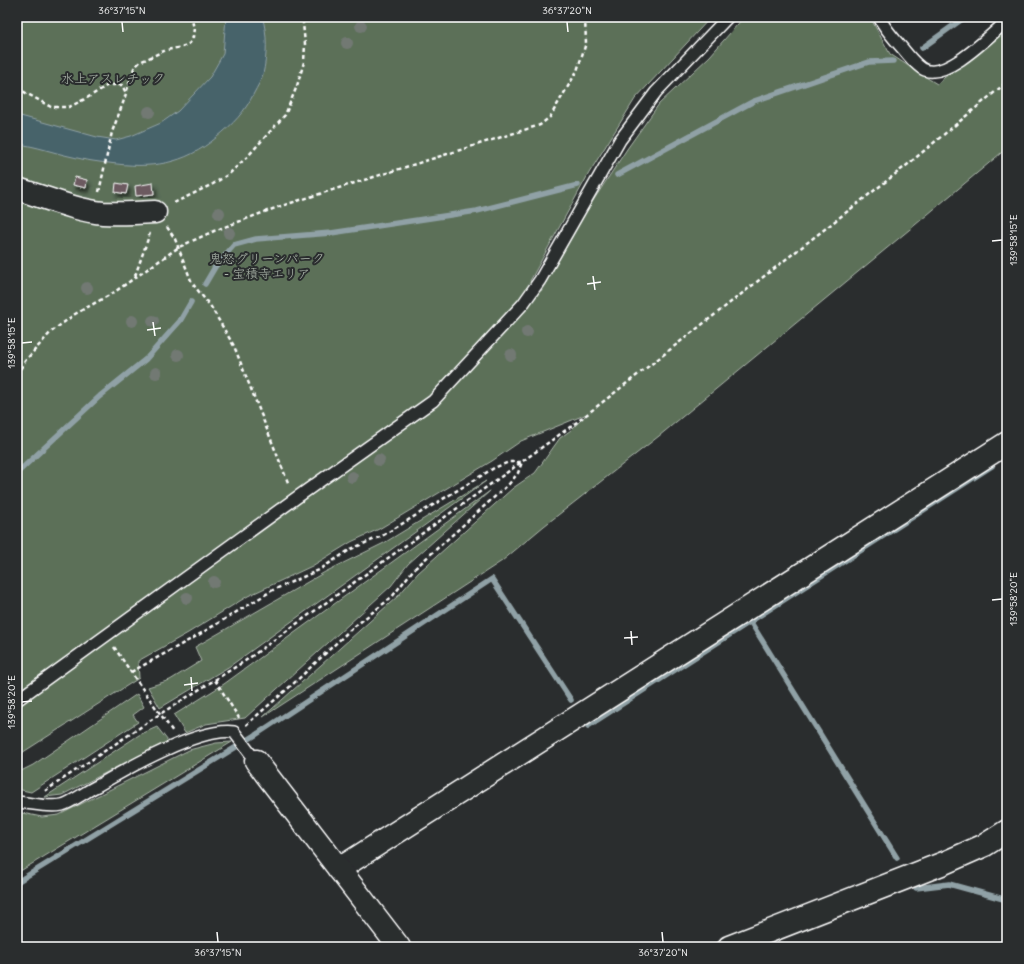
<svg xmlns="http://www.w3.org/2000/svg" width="1024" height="964" viewBox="0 0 1024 964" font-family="Delius,'Klee One',sans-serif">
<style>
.green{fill:#5b6f59;stroke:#adb7ac}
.water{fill:#46636a;stroke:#90a1a6}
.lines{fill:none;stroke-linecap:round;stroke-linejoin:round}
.stream{stroke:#90a1a6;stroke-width:5.5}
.building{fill:#6c5a61;stroke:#fff;filter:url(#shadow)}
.lane-casing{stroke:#fff;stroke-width:14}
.street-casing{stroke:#fff;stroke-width:25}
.secondary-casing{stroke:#fff;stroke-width:25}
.path{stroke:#fff;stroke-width:2.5;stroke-dasharray:4 3;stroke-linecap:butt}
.lane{stroke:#2a2d2e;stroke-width:11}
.street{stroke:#2a2d2e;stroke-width:22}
.secondary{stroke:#2a2d2e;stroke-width:22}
.tree{fill:#727973}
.ticks{fill:none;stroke:#fff;stroke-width:1.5}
.labels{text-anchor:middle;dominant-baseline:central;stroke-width:4;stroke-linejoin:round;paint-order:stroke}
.park-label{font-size:13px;fill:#adb7ac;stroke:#2a2d2e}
.neatline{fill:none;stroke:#fff;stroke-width:1.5}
.ticks-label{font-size:10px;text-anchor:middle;fill:#fff}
</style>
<defs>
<filter id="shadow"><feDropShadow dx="2.5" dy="4.5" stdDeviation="2" flood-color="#0009"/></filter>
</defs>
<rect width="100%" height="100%" fill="#2a2d2e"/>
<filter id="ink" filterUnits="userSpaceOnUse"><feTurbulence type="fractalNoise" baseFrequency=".025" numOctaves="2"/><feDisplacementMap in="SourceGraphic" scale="8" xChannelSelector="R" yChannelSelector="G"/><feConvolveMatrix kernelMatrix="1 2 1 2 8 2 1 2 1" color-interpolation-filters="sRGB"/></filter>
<g filter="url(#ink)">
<g class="green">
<polygon points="17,17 711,17 635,99 589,173 530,281 541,291 587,210 627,149 659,104 710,56 744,17 870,17 890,54 924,76 937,84 1007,24 1007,148 915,225 659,436 544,526 502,561 263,717 398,596 418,573 513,488 535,473 560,438 571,430 587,414 521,441 492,461 379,529 351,542 312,566 248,596 188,633 138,661 139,678 17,756"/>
<polygon points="486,481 230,666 160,708 148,687 170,680 201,661 195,647 325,572 384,543"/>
<polygon points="490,491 408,564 391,586 245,718 206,724 185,733 174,715 224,684"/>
<polygon points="137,694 144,707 133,715 138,722 31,792 17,789 17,773 33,765"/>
<polygon points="157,727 168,741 62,795 45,797 139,735"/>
<polygon points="232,742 17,873 17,812 42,817 59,815 189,750 216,743"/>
</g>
<path class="water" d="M226 17H262C268 33 267 58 263 74 261 81 257 87 254 93 245 112 233 124 217 137 184 165 151 169 109 163 97 162 85 160 73 157 54 153 36 146 17 144V115L97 137 116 140 131 136 161 123 178 111 210 77 223 54Z"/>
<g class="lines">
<g class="stream">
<polyline points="922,48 965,17"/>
<polyline points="617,175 754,101 869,62 893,61"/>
<polyline points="205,284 215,267 234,245 256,239 331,233 477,211 578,185"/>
<polyline points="17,473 100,396 146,359 180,321 191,302"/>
<polyline points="750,621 897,858"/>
<polyline points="588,726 992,466"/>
<polyline points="17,882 254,736 492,579 571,700"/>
<polyline points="916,888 949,884 1007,900"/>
</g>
</g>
<g class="building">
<polygon points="75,177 87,180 86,188 73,185"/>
<polygon points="116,183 128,185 126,194 115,192"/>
<polygon points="153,183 154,194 136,196 135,186"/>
</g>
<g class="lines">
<g class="lane-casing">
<g id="lane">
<path d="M879 17C885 29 894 39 903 49 908 55 917 67 925 70 948 79 990 35 1007 21"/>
<polyline points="17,700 296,498 433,401 523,304 540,280 620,140 656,92 728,17"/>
<path d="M17 802C32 803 47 808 62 805 71 803 88 790 97 786 128 768 199 727 234 732L256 761"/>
</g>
</g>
<g class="street-casing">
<g id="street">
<path d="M17 189C45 197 74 210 103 213 120 214 138 213 155 212"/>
<polyline points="339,869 1007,443"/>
<polyline points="729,947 944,863 985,845 1007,831"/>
</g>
</g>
<g class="secondary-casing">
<polyline id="secondary" points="256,761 399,947"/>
</g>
<g class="path">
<polyline points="17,88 51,107 69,107 87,98 108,85 122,85 126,93"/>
<polyline points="99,192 112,132 123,103 134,68 140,62 166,50 182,47 190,43 193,37 194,28 191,17"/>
<polyline points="174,203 213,184 229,174 248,156 285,115 297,86 304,62 305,44 303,23 301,17"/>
<polyline points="167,227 175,239 192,283 211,307 234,346 289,485"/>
<polyline points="135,276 150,233"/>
<polyline points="17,375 25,361 51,332 75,314 113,293 179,247 214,231 278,207 540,125 550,117 577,71 586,43 585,17"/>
<polyline points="114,647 137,681 173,732"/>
<polyline points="131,672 195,637 273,590 319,570 351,549 382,536 494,468 509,462 522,462 518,473 509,484 413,570 392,597 350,630 292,685 246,725"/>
<polyline points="215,680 239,718"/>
<polyline points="45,791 160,714 245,661 577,422 907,165 1007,82"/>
</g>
<use href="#lane" class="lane"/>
<use href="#street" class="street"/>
<use href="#secondary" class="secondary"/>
</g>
<g class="tree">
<circle cx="361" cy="26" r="6"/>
<circle cx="347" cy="43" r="6"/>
<circle cx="149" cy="112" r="6"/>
<circle cx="219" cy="213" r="6"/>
<circle cx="229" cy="233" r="6"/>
<circle cx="87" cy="288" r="6"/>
<circle cx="132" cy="321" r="6"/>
<circle cx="153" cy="321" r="6"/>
<circle cx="527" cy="332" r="6"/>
<circle cx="178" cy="355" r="6"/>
<circle cx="511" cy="355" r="6"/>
<circle cx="156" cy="373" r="6"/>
<circle cx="379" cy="460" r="6"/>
<circle cx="352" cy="477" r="6"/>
<circle cx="214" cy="582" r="6"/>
<circle cx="187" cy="598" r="6"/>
</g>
</g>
<path class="ticks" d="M122 22 123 32M567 22 568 32M992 241 1002 240M593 276 595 290M587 284 601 282M153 322 155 336M147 330 161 328M22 343 32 342M992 600 1002 599M631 631 632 645M624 638 638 637M191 677 192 691M184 685 198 683M22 702 32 701M217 932 218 942M662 932 663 942"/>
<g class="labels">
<g class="park-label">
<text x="113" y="78">水上アスレチック</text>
<text x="267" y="258">鬼怒グリーンパーク<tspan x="267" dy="15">- 宝積寺エリア</tspan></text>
</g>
</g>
<rect width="1024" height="964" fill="none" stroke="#2a2d2e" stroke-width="44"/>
<rect x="22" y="22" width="980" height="920" class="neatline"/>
<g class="ticks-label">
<text x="122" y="14">36°37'15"N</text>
<text x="567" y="14">36°37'20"N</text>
<text transform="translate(1013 240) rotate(-90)" y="4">139°58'15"E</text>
<text transform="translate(11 343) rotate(-90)" y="4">139°58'15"E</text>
<text transform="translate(1013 599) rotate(-90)" y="4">139°58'20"E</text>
<text transform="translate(11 702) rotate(-90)" y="4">139°58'20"E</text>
<text x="218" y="956">36°37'15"N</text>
<text x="663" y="956">36°37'20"N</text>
</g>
</svg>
